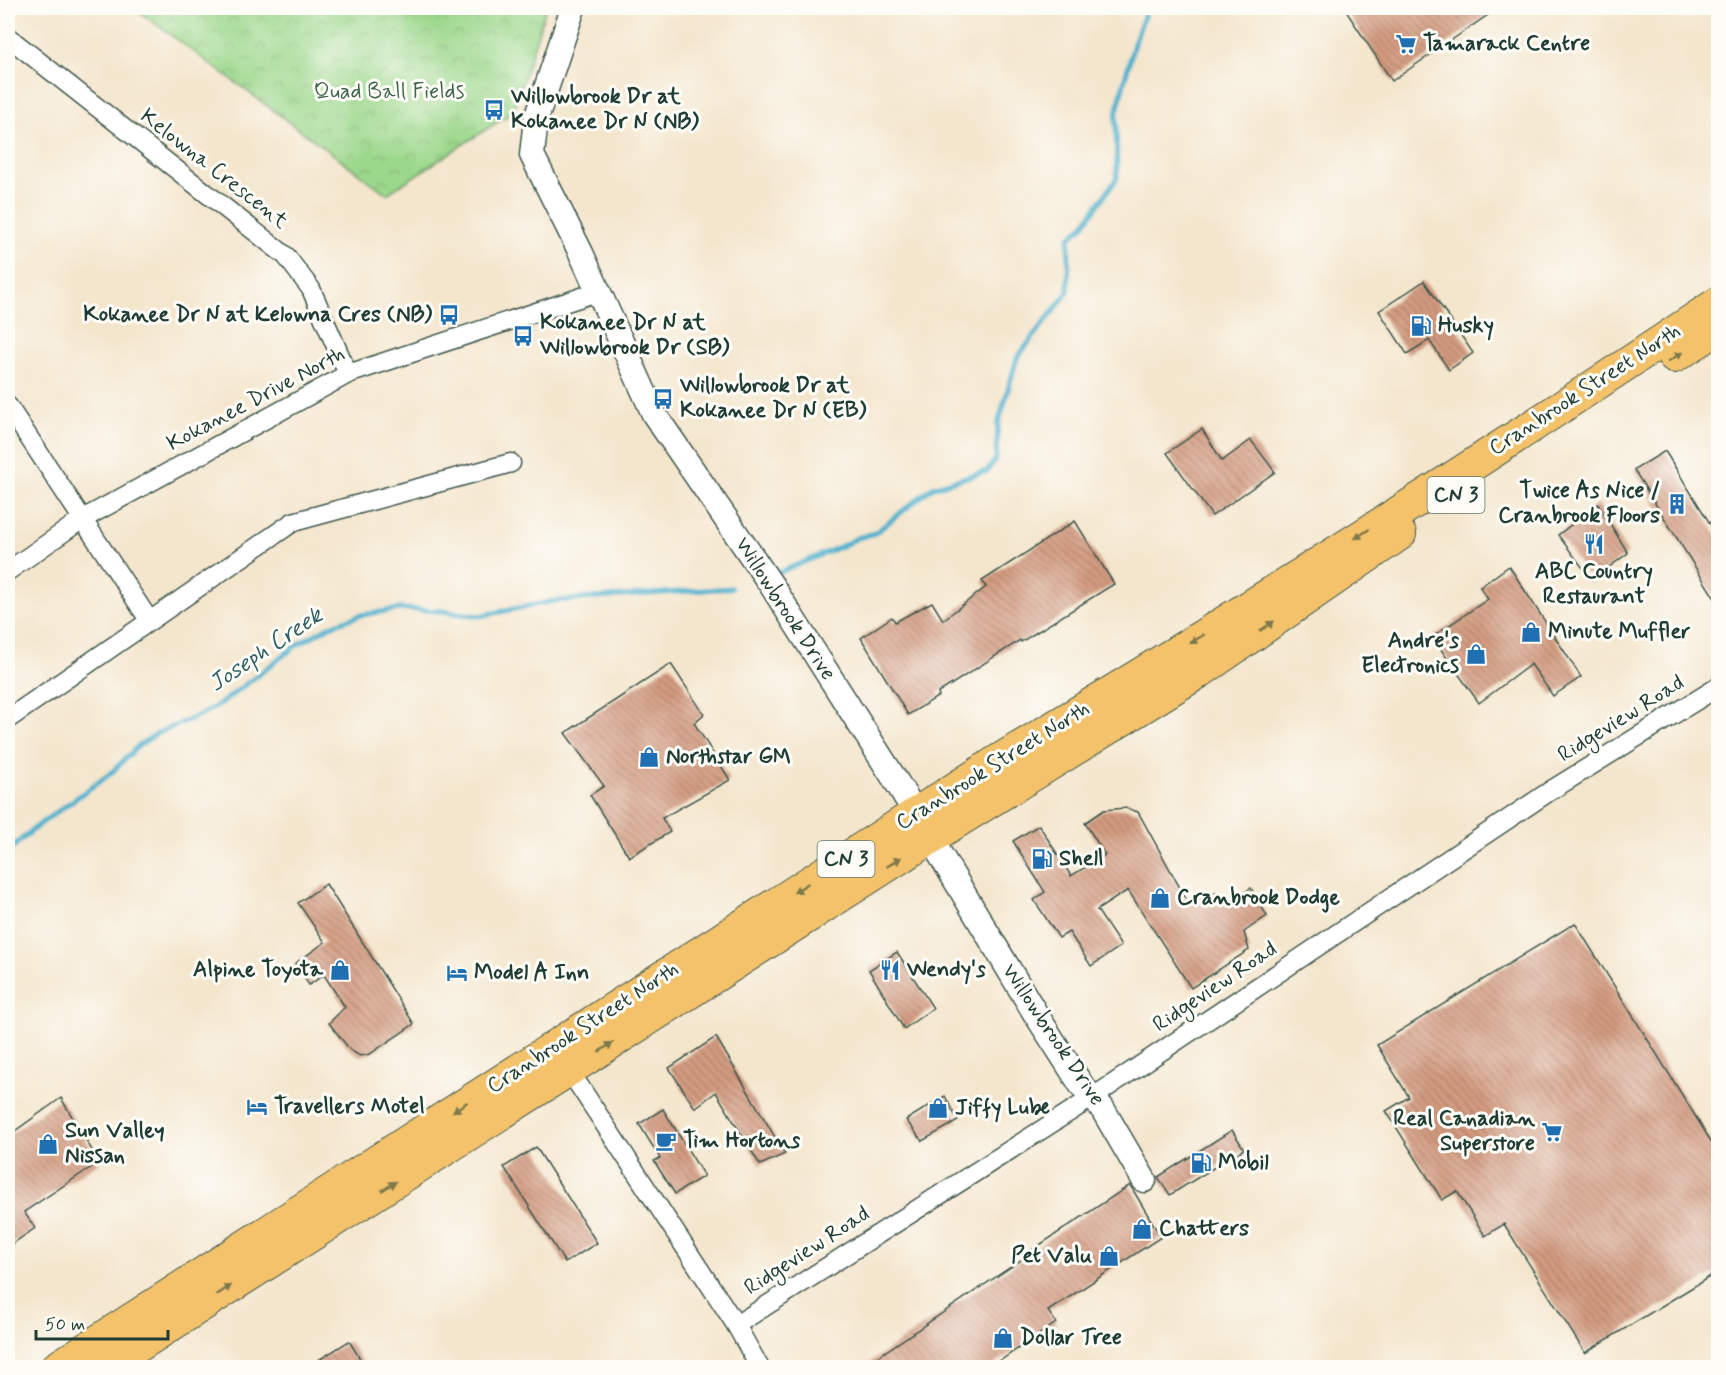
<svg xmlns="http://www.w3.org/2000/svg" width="1726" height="1375" viewBox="0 0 1726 1375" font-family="Mynerve,sans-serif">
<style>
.park{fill:url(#park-crowns);stroke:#5e8a60;stroke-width:1.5}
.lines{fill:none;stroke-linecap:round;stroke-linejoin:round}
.stream{stroke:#4eb0cd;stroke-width:5}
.building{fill:url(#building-back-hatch)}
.minor-casing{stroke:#3f564b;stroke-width:21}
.tertiary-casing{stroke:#3f564b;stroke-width:27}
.trunk-casing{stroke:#3f564b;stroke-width:34}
.minor{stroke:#fff;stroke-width:18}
.tertiary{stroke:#fff;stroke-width:24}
.trunk{stroke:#f3c26a;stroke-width:32}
.oneway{fill:#7e794c}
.labels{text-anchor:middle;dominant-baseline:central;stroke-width:6;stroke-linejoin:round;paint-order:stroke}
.shield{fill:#fdfcf7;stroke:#62766e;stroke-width:1.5}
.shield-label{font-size:21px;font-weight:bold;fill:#1f3d34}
.poi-label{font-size:22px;font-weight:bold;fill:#1f3d34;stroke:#fdfcf7;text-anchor:start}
.park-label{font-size:22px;fill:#3e644a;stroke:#fdfcf7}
.street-label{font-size:22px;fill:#1f3d34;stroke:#fdfcf7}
.water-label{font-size:24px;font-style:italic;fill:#2d6062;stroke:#fdfcf7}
</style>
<defs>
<pattern id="park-crowns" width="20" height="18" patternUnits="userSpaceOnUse" patternTransform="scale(1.5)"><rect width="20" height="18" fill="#9cd88c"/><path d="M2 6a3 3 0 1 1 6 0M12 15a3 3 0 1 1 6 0" fill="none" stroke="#86ba79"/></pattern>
<pattern id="building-back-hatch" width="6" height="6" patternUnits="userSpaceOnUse" patternTransform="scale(1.5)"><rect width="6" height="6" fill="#d49b80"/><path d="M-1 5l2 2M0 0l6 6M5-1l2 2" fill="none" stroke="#ab806a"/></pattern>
</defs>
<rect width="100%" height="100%" fill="#fdfcf7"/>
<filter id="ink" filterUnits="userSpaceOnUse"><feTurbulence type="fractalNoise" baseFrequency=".0167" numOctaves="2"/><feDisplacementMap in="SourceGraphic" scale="12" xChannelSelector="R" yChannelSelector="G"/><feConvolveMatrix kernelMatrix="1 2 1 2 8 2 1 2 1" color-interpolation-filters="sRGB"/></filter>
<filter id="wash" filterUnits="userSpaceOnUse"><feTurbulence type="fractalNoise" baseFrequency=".008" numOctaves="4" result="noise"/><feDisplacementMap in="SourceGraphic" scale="24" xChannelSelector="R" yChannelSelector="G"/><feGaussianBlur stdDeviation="1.35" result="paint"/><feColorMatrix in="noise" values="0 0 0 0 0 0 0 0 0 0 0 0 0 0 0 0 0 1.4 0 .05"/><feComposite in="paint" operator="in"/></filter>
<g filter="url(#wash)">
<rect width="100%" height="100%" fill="#f4e6cd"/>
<polygon class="park" points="134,8 546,8 513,112 387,194"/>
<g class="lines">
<g class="stream">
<polyline points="773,575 842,546 857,538 875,533 933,487 987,471 996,459 998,425 1017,358 1068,292 1069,238 1083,226 1117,178 1116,115 1134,43 1147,8"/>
<polyline points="8,851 36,827 111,773 138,746 156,734 202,714 220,704 297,645 330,626 361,615 400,609 441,611 479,616 554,601 731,588"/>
</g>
</g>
<g id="blocks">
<g class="building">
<polygon points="1344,8 1498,8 1392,81"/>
<polygon points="1424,281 1473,353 1449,370 1429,340 1407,354 1379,311"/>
<polygon points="1202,429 1222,461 1251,440 1275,472 1212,516 1167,453"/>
<polygon points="1665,451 1719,538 1719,605 1634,470"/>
<polygon points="1598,504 1628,553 1592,580 1558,535"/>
<polygon points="1075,521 1114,584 1021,642 1020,640 938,693 939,696 908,715 861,638 892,617 895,622 932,602 943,620 986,587 982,581"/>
<polygon points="1509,566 1581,677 1553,696 1531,664 1479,703 1432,637 1488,599 1480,587"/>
<polygon points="671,664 704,714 694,723 730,780 662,818 670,832 629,857 590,795 604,786 565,733"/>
<polygon points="1125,808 1138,812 1189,904 1216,893 1225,906 1251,888 1267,916 1244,932 1249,950 1191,988 1128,890 1097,910 1121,946 1091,966 1069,932 1059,938 1034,900 1045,892 1013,841 1039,825 1071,876 1105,855 1085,823 1104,810"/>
<polygon points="326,884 414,1024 370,1054 360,1056 350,1050 329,1023 345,1007 324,975 309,985 295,964 325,942 298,903"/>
<polygon points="1575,923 1719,1154 1719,1271 1585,1353 1504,1224 1485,1236 1457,1191 1442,1200 1386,1111 1409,1097 1377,1045"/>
<polygon points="897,952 933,1008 904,1029 869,970"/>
<polygon points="716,1037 785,1154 760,1165 716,1092 695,1108 669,1068"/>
<polygon points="945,1096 958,1121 922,1141 906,1120"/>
<polygon points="61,1098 99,1162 24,1212 35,1228 8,1247 8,1136"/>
<polygon points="663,1109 704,1176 675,1194 654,1161 660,1158 639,1124"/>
<polygon points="1232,1130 1244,1149 1170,1195 1158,1177"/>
<polygon points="536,1147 597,1243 565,1263 504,1167"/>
<polygon points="1130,1185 1161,1237 1048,1311 1056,1323 989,1368 861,1368 1030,1254 1029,1252"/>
<polygon points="349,1341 366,1368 306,1368"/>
</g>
</g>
</g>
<g filter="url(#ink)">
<use href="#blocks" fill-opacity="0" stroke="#3f564b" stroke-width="1.5"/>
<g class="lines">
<g class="minor-casing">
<g id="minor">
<polyline points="8,37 286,256 311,289 348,374"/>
<polyline points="8,406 149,620"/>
<polyline points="8,571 81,520 348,374 597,292"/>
<polyline points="8,719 293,522 511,463"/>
<polyline points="565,1064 736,1325 760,1368"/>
<polyline points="736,1325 1093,1097 1550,791 1718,687"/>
</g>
</g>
<g class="tertiary-casing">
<polyline id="tertiary" points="573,8 536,119 532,155 581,253 654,414 772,586 901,789 1035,1013 1082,1086 1102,1108 1144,1180"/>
</g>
<g class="trunk-casing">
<g id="trunk">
<polyline points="1674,357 1718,329"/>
<path d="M56 1368 996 762C1240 615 1482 462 1718 303"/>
<polyline points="104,1368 929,839 1201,671 1400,534"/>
</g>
</g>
<use href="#minor" class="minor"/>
<use href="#tertiary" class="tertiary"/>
<use href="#trunk" class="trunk"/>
</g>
<defs><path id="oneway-solid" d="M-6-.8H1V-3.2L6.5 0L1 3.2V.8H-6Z" transform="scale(1.5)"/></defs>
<g class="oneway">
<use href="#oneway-solid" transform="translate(1675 357) rotate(-32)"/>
<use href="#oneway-solid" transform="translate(1362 534) rotate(147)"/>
<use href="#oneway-solid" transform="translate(1267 626) rotate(-34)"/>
<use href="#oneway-solid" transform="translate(1197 639) rotate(148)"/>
<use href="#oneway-solid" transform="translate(894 862) rotate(-33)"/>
<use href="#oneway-solid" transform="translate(801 888) rotate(147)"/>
<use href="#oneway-solid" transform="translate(606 1047) rotate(-33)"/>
<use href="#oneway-solid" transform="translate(460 1107) rotate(147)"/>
<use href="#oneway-solid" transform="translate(389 1186) rotate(-33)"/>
<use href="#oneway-solid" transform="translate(224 1290) rotate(-33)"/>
</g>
</g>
<defs>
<g id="supermarket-bare" transform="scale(1.62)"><path d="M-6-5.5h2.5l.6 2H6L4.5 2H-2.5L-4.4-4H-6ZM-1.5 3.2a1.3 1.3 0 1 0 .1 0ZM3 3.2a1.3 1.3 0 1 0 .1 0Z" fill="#1f6fb2" stroke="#fdfcf7" stroke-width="2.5" paint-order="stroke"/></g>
<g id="bus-bare" transform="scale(1.62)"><path d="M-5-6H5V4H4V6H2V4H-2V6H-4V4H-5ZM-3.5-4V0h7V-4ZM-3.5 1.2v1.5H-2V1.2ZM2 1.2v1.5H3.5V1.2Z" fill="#1f6fb2" stroke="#fdfcf7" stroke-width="2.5" paint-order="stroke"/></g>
<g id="fuel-bare" transform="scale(1.62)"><path d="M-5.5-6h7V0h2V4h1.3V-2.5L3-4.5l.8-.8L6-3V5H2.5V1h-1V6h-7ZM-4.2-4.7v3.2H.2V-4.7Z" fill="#1f6fb2" stroke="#fdfcf7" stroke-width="2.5" paint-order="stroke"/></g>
<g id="building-bare" transform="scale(1.62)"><path d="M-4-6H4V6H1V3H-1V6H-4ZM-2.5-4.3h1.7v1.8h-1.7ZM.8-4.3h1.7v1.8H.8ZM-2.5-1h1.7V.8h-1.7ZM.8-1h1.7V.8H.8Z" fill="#1f6fb2" stroke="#fdfcf7" stroke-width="2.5" paint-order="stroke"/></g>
<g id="restaurant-bare" transform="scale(1.62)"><path d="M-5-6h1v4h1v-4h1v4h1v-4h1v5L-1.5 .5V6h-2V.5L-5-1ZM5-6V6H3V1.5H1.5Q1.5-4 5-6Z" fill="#1f6fb2" stroke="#fdfcf7" stroke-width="2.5" paint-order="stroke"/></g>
<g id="shop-bare" transform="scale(1.62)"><path d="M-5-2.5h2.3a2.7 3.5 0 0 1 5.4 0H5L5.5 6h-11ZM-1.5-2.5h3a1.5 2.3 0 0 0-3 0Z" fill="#1f6fb2" stroke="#fdfcf7" stroke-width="2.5" paint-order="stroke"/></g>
<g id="hotel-bare" transform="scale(1.62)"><path d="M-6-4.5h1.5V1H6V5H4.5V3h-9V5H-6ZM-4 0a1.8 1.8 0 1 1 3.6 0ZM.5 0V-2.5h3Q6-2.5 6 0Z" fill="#1f6fb2" stroke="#fdfcf7" stroke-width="2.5" paint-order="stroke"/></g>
<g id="cafe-bare" transform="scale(1.62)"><path d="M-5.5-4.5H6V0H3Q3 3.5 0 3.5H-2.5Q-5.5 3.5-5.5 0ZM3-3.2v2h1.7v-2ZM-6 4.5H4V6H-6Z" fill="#1f6fb2" stroke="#fdfcf7" stroke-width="2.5" paint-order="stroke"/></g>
</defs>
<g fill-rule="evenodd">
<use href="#supermarket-bare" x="1406" y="44"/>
<use href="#bus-bare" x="494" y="110"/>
<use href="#bus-bare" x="449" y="315"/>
<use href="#fuel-bare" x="1421" y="326"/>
<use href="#bus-bare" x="523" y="336"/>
<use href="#bus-bare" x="663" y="399"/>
<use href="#building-bare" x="1677" y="504"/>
<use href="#restaurant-bare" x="1594" y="544"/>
<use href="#shop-bare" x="1531" y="632"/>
<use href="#shop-bare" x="1476" y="654"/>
<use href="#shop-bare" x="649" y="757"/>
<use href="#fuel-bare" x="1042" y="859"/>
<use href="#shop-bare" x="1160" y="898"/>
<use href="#shop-bare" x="340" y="970"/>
<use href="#restaurant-bare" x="890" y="970"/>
<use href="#hotel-bare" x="457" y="973"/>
<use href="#hotel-bare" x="257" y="1107"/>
<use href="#shop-bare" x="938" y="1108"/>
<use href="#supermarket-bare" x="1552" y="1132"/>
<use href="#cafe-bare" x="666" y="1141"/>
<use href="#shop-bare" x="48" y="1144"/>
<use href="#fuel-bare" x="1201" y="1163"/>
<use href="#shop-bare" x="1142" y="1229"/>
<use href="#shop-bare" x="1109" y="1256"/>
<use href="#shop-bare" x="1003" y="1338"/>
</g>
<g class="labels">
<g class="shield">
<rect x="1427.5" y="477" width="57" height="36" rx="4.5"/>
<rect x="817.5" y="841" width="57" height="36" rx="4.5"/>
</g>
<g class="shield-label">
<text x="1456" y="495">CN 3</text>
<text x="846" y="859">CN 3</text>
</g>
<g class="poi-label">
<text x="1423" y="44">Tamarack Centre</text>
<text x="511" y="97">Willowbrook Dr at<tspan x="511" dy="25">Kokanee Dr N (NB)</tspan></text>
<text x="432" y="315" text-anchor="end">Kokanee Dr N at Kelowna Cres (NB)</text>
<text x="540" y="323">Kokanee Dr N at<tspan x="540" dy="25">Willowbrook Dr (SB)</tspan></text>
<text x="1438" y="326">Husky</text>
<text x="680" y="386">Willowbrook Dr at<tspan x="680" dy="25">Kokanee Dr N (EB)</tspan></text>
<text x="1660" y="491" text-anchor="end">Twice As Nice /<tspan x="1660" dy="25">Cranbrook Floors</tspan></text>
<text x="1594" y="572" text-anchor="middle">ABC Country<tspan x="1594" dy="25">Restaurant</tspan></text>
<text x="1548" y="632">Minute Muffler</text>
<text x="1459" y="641" text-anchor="end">Andre's<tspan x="1459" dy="25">Electronics</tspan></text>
<text x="666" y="757">Northstar GM</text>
<text x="1059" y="859">Shell</text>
<text x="1177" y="898">Cranbrook Dodge</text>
<text x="323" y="970" text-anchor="end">Alpine Toyota</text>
<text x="907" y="970">Wendy's</text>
<text x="474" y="973">Model A Inn</text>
<text x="274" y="1107">Travellers Motel</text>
<text x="955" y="1108">Jiffy Lube</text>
<text x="1535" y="1119" text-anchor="end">Real Canadian<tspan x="1535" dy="25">Superstore</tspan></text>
<text x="65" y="1131">Sun Valley<tspan x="65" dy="25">Nissan</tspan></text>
<text x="683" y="1141">Tim Hortons</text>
<text x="1218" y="1163">Mobil</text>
<text x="1159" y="1229">Chatters</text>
<text x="1092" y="1256" text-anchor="end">Pet Valu</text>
<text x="1020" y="1338">Dollar Tree</text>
</g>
<g class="park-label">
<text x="389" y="92">Quad Ball Fields</text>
</g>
<g class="street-label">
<text transform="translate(214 169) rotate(38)">Kelowna Crescent</text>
<text transform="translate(1585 390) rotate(-33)">Cranbrook Street North</text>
<text transform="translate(256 399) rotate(-28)">Kokanee Drive North</text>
<text transform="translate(785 609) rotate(57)">Willowbrook Drive</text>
<text transform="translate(1621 719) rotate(-32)">Ridgeview Road</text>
<text transform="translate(993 766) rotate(-32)">Cranbrook Street North</text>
<text transform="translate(1215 987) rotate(-34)">Ridgeview Road</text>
<text transform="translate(583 1028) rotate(-33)">Cranbrook Street North</text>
<text transform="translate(1053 1035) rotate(56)">Willowbrook Drive</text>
<text transform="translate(807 1251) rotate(-33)">Ridgeview Road</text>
</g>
<g class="water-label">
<text transform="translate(266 650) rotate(-34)">Joseph Creek</text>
</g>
</g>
<rect width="1726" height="1375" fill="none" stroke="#fdfcf7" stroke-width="30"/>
<path d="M36 1330v9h132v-9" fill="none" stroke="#1f3d34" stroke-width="3"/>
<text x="45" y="1330" font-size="18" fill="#1f3d34" stroke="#fdfcf7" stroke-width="4.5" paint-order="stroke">50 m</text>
</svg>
